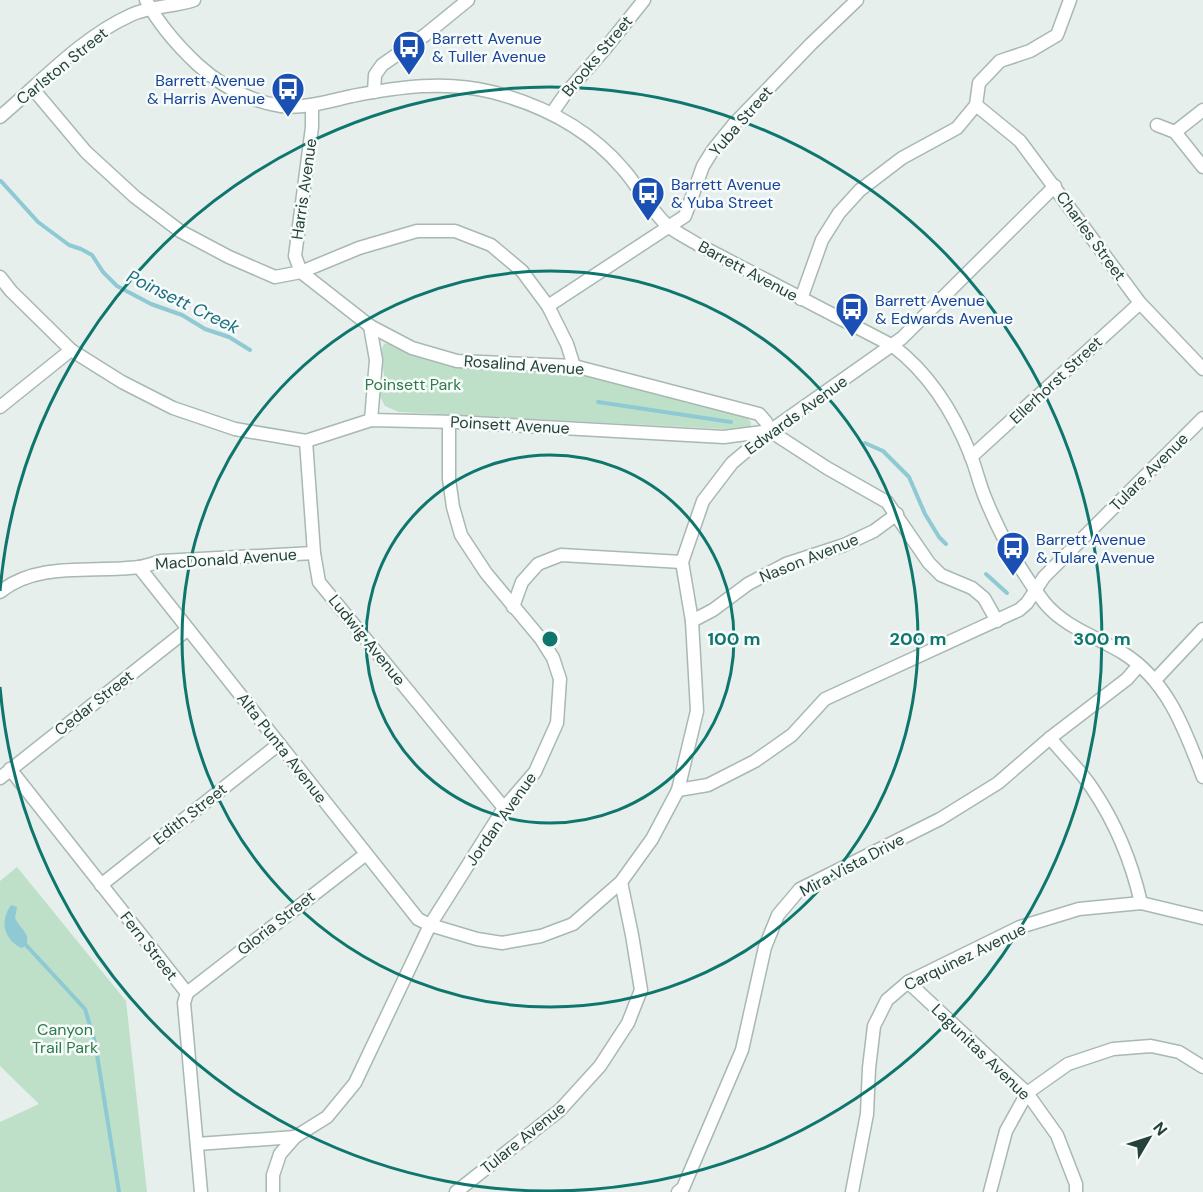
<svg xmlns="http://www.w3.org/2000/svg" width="1203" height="1192" viewBox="0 0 1203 1192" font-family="'DM Sans',sans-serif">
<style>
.green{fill:#bfe0c8}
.water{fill:#8ec9d4}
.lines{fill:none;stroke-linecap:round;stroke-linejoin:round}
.stream{stroke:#8ec9d4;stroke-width:4}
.minor-casing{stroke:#a8b8b2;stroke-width:15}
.minor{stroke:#fff;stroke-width:12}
.ring{fill:none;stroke:#0f766e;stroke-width:3}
.labels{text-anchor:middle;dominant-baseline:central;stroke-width:5;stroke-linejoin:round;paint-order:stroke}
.transit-label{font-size:16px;fill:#164399;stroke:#f7fbf9;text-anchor:start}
.street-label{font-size:16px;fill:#24423a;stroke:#f7fbf9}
.park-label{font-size:16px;fill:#2d7a4b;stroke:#f7fbf9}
.water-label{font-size:18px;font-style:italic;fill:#1c6f80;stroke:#f7fbf9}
.centre{fill:#0f766e;stroke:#f7fbf9;stroke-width:3}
.ring-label{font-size:18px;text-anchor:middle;font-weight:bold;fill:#0f766e;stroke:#f7fbf9;stroke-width:5;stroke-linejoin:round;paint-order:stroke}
</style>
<rect width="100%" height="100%" fill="#e6efeb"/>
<g class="green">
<polygon points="389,343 419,357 443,364 458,366 576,373 747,418 751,422 751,426 749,429 724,429 399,412 385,406 380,396 384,374 380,353 384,344"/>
<polygon points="17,867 126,1001 147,1192 0,1192 0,1122 39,1104 0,1066 0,881"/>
</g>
<path class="water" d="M11 905 17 907 15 918C20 929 34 936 24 947L21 948C3 938 0 921 11 905Z"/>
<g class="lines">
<g class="stream">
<polyline points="1,181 38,222 69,245 81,249 92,255 103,272 117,286 151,304 182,315 205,329 229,337 250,350"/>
<polyline points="598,402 731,422"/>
<polyline points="865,443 883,451 909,477 925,514 939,537 946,544"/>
<polyline points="986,574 1007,593"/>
<polyline points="26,945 85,1009 95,1042 119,1192"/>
</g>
<g class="minor-casing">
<g id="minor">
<path d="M146 0C158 23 178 46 197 64 221 86 249 101 281 106 304 109 330 101 352 96 398 87 446 80 492 92 542 105 589 129 623 169 639 187 650 210 668 226 677 233 689 239 699 245L893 346C930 374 954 413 971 456 976 469 979 482 984 495 999 533 1019 569 1044 602 1064 627 1097 637 1123 653 1168 681 1185 730 1203 777"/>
<polyline points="33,89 86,152 135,197 180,231 229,257 275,277 301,272 370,326 412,348 457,361 574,366 759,414 766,422 770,431"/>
<polyline points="374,92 375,75 382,65 425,35 468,0"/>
<polyline points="312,105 312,127 295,256 301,272 359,248 417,231 455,231 491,245 522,271 548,306 567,344 574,366"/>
<polyline points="976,105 1020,141 1140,303 1203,369"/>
<polyline points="552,113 566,93 604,50 644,0"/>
<path d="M0 117C41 82 82 37 131 15 150 6 174 7 194 0"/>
<polyline points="1157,125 1175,132 1203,167"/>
<polyline points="1175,132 1203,110"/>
<polyline points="0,277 11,291 71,350 122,382 173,408 235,429 306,441 371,420 456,422 724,437 770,431 827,468 887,502 929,563 941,575 972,588 984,598 997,621"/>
<polyline points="801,299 822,240 839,213 860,190 902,158 957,128 976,105 979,83 1000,61 1030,51 1057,35 1070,0"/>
<polyline points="548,306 685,216 703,166 713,150 734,124 811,44 857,0"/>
<polyline points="370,326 376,360 371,420"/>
<polyline points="0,407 71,350"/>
<polyline points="306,441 314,553 319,582 504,808"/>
<polyline points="971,457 1140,303"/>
<polyline points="139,567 418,919 430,925 477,939 502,943 541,936 573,924 621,882 652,839 678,790 697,711 692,621 682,562 703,501 732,463 770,431 902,338 1055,186"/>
<path d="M0 592C37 561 94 573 139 567 146 566 154 563 161 561L314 553"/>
<polyline points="513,607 522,582 538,564 561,555 682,562"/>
<polyline points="692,621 713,610 748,584 786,564 844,545 874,531 897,514"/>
<polyline points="1156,679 1203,629"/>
<path d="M1050 738C1064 755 1080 770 1092 788 1115 822 1132 863 1141 903"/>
<polyline points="10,769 187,993 184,1003 201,1192"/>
<polyline points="0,778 188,629"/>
<polyline points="678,790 708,785 755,761 792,735 825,699 1019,610 1027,603 1044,577 1203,418"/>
<polyline points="101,885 279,744"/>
<polyline points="908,982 1027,1093 1057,1135 1076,1184 1076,1192"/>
<polyline points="187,993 366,854"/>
<polyline points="197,1144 295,1137"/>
<polyline points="273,1192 273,1175 280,1154 295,1137 327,1117 355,1083 430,925 504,808 535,772 557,723 560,679 553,658 541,639 486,573 461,535 453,507 449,479 449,423"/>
<polyline points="456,1192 560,1110 600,1066 628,1023 641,990 632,935 621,882"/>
<polyline points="678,1192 683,1188 742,1050 765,947 778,915 800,889 940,819 998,783 1050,738 1127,679 1139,665"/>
<polyline points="852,1192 867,1114 869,1068 874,1026 887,1000 908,982 1020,927 1079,909 1141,903 1203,918"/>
<polyline points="990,1192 1006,1131 1027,1093 1068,1064 1113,1049 1151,1046 1179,1052 1203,1067"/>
</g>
</g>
<use href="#minor" class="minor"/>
</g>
<g class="ring">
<circle cx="550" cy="639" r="184"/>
<circle cx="550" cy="639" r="368"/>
<path d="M0 591A552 552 0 1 1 0 687"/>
</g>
<defs>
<g id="bus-pin" transform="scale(1.725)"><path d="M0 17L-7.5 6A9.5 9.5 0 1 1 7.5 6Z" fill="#1a4fb4" stroke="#f7fbf9"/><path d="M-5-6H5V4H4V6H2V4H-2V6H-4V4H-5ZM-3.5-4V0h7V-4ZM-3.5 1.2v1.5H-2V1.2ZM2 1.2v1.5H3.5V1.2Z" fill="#fff"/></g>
</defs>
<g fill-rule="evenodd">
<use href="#bus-pin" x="409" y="47"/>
<use href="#bus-pin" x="288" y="89"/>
<use href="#bus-pin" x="648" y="193"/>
<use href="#bus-pin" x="852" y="309"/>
<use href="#bus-pin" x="1013" y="548"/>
</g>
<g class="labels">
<g class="transit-label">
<text x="432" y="38">Barrett Avenue<tspan x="432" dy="18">&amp; Tuller Avenue</tspan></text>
<text x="265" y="80" text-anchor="end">Barrett Avenue<tspan x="265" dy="18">&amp; Harris Avenue</tspan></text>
<text x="671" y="184">Barrett Avenue<tspan x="671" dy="18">&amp; Yuba Street</tspan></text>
<text x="875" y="300">Barrett Avenue<tspan x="875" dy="18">&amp; Edwards Avenue</tspan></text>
<text x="1036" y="539">Barrett Avenue<tspan x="1036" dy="18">&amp; Tulare Avenue</tspan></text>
</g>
<g class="street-label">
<text transform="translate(597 56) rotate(-50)">Brooks Street</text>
<text transform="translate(62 66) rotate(-39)">Carlston Street</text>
<text transform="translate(741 121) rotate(-49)">Yuba Street</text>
<text transform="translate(304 189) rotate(-82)">Harris Avenue</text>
<text transform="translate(1091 236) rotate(54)">Charles Street</text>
<text transform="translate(748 271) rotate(28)">Barrett Avenue</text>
<text transform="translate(524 365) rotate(4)">Rosalind Avenue</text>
<text transform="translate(1056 380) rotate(-43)">Ellerhorst Street</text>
<text transform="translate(796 415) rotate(-36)">Edwards Avenue</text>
<text transform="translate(510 425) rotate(3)">Poinsett Avenue</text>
<text transform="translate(1149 472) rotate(-45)">Tulare Avenue</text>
<text transform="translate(809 558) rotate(-22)">Nason Avenue</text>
<text transform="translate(226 559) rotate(-4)">MacDonald Avenue</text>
<text transform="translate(367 640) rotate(51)">Ludwig Avenue</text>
<text transform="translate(94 703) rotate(-38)">Cedar Street</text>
<text transform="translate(282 748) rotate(52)">Alta Punta Avenue</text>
<text transform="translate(190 814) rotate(-38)">Edith Street</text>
<text transform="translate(501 819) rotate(-55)">Jordan Avenue</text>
<text transform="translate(852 865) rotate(-28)">Mira Vista Drive</text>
<text transform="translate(276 923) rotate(-38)">Gloria Street</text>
<text transform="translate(149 946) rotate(52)">Fern Street</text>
<text transform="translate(965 957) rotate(-26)">Carquinez Avenue</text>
<text transform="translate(981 1052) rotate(44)">Lagunitas Avenue</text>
<text transform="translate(523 1138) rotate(-39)">Tulare Avenue</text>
</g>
<g class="park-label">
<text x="413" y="384">Poinsett Park</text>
<text x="65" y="1029">Canyon<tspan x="65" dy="18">Trail Park</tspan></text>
</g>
<g class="water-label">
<text transform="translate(183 302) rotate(26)">Poinsett Creek</text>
</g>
</g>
<circle cx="550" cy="639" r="9" class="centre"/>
<g class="ring-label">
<text x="734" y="645">100 m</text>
<text x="918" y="645">200 m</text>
<text x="1102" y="645">300 m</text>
</g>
<g transform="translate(1149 1138) rotate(51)" stroke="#f7fbf9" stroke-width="4.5" paint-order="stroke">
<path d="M0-4.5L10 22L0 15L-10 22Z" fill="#24423a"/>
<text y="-9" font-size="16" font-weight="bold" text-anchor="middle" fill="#24423a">N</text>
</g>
</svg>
